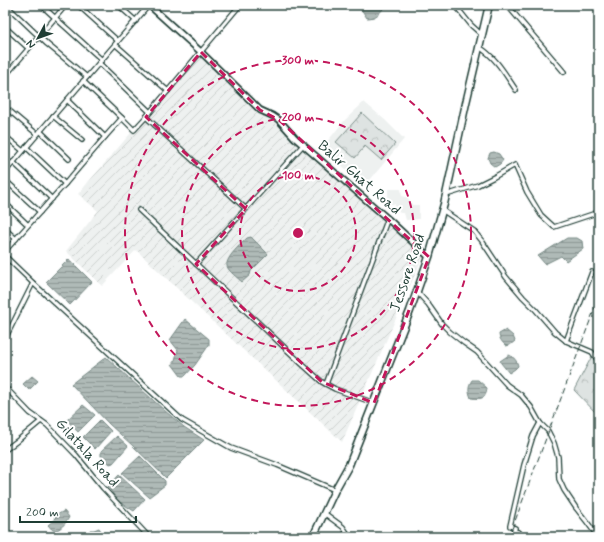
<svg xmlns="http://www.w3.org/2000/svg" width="604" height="542" viewBox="0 0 604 542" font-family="Mynerve,sans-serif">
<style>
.built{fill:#eef1f0}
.industrial{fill:url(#industrial-furrows)}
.park{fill:url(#park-crowns);stroke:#7e908b}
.water{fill:url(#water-rules);stroke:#758883}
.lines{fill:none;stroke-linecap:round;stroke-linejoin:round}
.minor-casing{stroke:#1f3d34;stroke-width:6}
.tertiary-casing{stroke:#1f3d34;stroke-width:8}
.trunk-casing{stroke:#1f3d34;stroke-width:9}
.minor{stroke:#fff;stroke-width:3.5}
.tertiary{stroke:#fff;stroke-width:4.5}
.trunk{stroke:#fff;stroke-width:6}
.rail{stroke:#1f3d34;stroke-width:1;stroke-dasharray:6 3;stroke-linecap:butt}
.marked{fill:none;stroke:#c2185b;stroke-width:3;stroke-dasharray:8 5;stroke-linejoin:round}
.ring{fill:none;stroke:#c2185b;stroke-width:2;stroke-dasharray:7 5}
.labels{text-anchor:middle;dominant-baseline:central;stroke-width:4;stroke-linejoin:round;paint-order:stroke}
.street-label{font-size:15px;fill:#1f3d34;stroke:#fff}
.centre{fill:#c2185b;stroke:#fff;stroke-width:2}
.ring-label{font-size:12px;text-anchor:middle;font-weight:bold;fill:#c2185b;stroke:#fff;stroke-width:4;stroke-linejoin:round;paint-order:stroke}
</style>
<defs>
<pattern id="industrial-furrows" width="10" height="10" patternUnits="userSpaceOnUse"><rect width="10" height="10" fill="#eef1f0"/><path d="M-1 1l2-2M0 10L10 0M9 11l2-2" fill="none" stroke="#ccd0ce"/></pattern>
<pattern id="park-crowns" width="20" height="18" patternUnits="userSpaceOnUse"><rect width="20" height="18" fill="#dee3e2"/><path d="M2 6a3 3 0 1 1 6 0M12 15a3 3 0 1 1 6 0" fill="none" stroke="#bec4c2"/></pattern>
<pattern id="water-rules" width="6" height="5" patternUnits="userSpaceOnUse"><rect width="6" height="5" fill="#afbab7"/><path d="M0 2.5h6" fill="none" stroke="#8e9896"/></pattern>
</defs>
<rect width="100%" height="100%" fill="#fff"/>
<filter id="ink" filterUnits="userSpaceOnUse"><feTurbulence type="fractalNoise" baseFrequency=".025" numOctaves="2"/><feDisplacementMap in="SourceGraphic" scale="8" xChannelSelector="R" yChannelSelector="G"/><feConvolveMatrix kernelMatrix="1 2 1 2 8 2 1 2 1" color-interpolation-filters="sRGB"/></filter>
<g filter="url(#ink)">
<g class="built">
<polygon points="364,102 385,120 404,139 365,186 322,148 344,121"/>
<polygon points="388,189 401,189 402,196 406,197 411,201 412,205 419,205 419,219 406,220 404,213 400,213 395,208 395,204 389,204 388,203"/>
</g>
<polygon class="industrial" points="201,52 260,110 273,116 424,254 342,442 136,250 102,286 66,251 98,211 78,194"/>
<g class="park">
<polygon points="362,113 395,144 381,160 365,146 355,158 336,142"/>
<polygon points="592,356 599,365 598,415 574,390"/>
</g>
<g class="water">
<path d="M360 5H382L383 9C378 15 375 18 367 18L359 6Z"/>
<polygon points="494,152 499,154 503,160 500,164 495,167 490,163 488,158 490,153"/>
<path d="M251 237 268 254 251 271 250 275 242 282C238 278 228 271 227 266 225 258 242 243 247 238Z"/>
<polygon points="567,238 577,238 582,241 583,249 566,261 561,256 545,264 538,256"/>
<polygon points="69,259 92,282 70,305 46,282"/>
<polygon points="185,319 209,339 209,345 195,365 185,376 181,376 172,364 175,360 178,350 170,340"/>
<path d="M506 330 513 336 515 341 510 345 506 346C503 343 499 339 499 334Z"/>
<path d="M509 355C514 357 517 361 518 366L515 369 509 373 501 363 500 361Z"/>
<polygon points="106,357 164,410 184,427 204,440 166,478 133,446 109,424 71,384"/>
<polygon points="32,376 38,381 29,390 23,384"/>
<path d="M472 380H478L487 388C486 400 480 399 471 398 468 390 468 386 472 380Z"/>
<polygon points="83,405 95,415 78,432 67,420"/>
<polygon points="100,420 111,431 95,449 83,437"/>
<polygon points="117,436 128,446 113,463 110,464 101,456 101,451"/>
<polygon points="140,456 165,481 165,485 149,497 122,473"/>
<polygon points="119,475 145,499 134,511 118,501 108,487"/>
<path d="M64 511 69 517C67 522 59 532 53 530 52 530 49 526 48 525L54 520 55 516Z"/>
<polygon points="99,528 105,537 89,537 88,534 90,530 94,530"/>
</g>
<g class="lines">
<g class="minor-casing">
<g id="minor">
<polyline points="6,5 47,44 87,77"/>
<polyline points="41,5 102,60"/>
<polyline points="78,5 118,41"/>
<polyline points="118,5 136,21"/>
<polyline points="455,5 471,25 482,35"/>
<polyline points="507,5 564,72"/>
<polyline points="5,27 28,48"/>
<polyline points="116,45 168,91"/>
<path d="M479 47C496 57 505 74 516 90"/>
<polyline points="99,63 150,112"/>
<polyline points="5,76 66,5"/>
<polyline points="83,81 122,118"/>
<polyline points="67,100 105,137"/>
<polyline points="5,107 37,134"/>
<polyline points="53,116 82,140"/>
<polyline points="146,117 240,5"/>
<polyline points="40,131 69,159"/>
<polyline points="5,136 23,151"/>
<polyline points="26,147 65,184 105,137 122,118 134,130 146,117 246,209"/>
<polyline points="5,159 11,164"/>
<polyline points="13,162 52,199"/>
<polyline points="5,172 149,5"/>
<polyline points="5,180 40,212"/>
<polyline points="446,195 478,185 494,177 515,165 527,192 541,215 554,227 599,212"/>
<polyline points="5,203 28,225"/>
<polyline points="139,210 302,364 322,382 335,389 374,403"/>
<polyline points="442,210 474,231 482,241 506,277 523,297 535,309 555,332 566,341 592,352 599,362"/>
<polyline points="5,229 16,239"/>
<polyline points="5,251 65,184"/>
<polyline points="5,256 33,283 182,420 231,448 277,465 335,490"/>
<polyline points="196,264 304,144"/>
<polyline points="417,292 428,304 442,324 450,332 464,343 477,352 507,385 521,395 531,407 540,423 548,431 554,443 558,457 559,479 564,490 576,508 587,522 598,537"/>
<polyline points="5,339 33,283"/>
<polyline points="566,341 592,272"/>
<polyline points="326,384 388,218"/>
<polyline points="5,387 30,413 47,425 76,455 103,488 149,537"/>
<polyline points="5,450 17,441 41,421"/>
<polyline points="324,513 343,527 350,537"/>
<polyline points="522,537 518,532 514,531 515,528 510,526 524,465 533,436 540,423"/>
</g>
</g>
<g class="tertiary-casing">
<polyline id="tertiary" points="149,5 201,52 260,110 273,116 279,120 295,138 388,219 429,257"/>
</g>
<g class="trunk-casing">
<polyline id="trunk" points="313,537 335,490 349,465 410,311 429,257 444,204 466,103 489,5"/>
</g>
<use href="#minor" class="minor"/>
<use href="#tertiary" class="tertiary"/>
<use href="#trunk" class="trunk"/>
<polyline class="rail" points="509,537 599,297"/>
</g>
</g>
<path class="marked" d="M201 52 260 110 279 120 429 257 374 403 322 382 196 264 246 209 146 117Z"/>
<g class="ring">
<circle cx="298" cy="233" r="58"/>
<circle cx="298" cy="233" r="116"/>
<circle cx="298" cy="233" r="173"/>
</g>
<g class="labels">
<g class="street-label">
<text transform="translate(359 178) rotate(41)">Balir Ghat Road</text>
<text transform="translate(408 273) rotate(-71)">Jessore Road</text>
<text transform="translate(87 453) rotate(48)">Gilatala Road</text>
</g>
</g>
<circle cx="298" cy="233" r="6" class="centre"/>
<g class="ring-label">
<text x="298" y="64">300 m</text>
<text x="298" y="121">200 m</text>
<text x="298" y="179">100 m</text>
</g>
<rect width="604" height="542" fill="none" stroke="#fff" stroke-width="20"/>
<rect x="10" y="10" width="584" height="522" fill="none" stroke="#1f3d34" stroke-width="1.5" filter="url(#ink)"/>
<g transform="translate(38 38) rotate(229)" stroke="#ffffff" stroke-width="3" paint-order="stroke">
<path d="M0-3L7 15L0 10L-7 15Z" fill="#1f3d34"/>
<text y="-6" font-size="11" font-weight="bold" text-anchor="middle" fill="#1f3d34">N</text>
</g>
<path d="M20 516v6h116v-6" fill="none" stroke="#1f3d34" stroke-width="2"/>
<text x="26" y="516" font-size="12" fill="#1f3d34" stroke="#ffffff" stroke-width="3" paint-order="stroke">200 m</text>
</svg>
